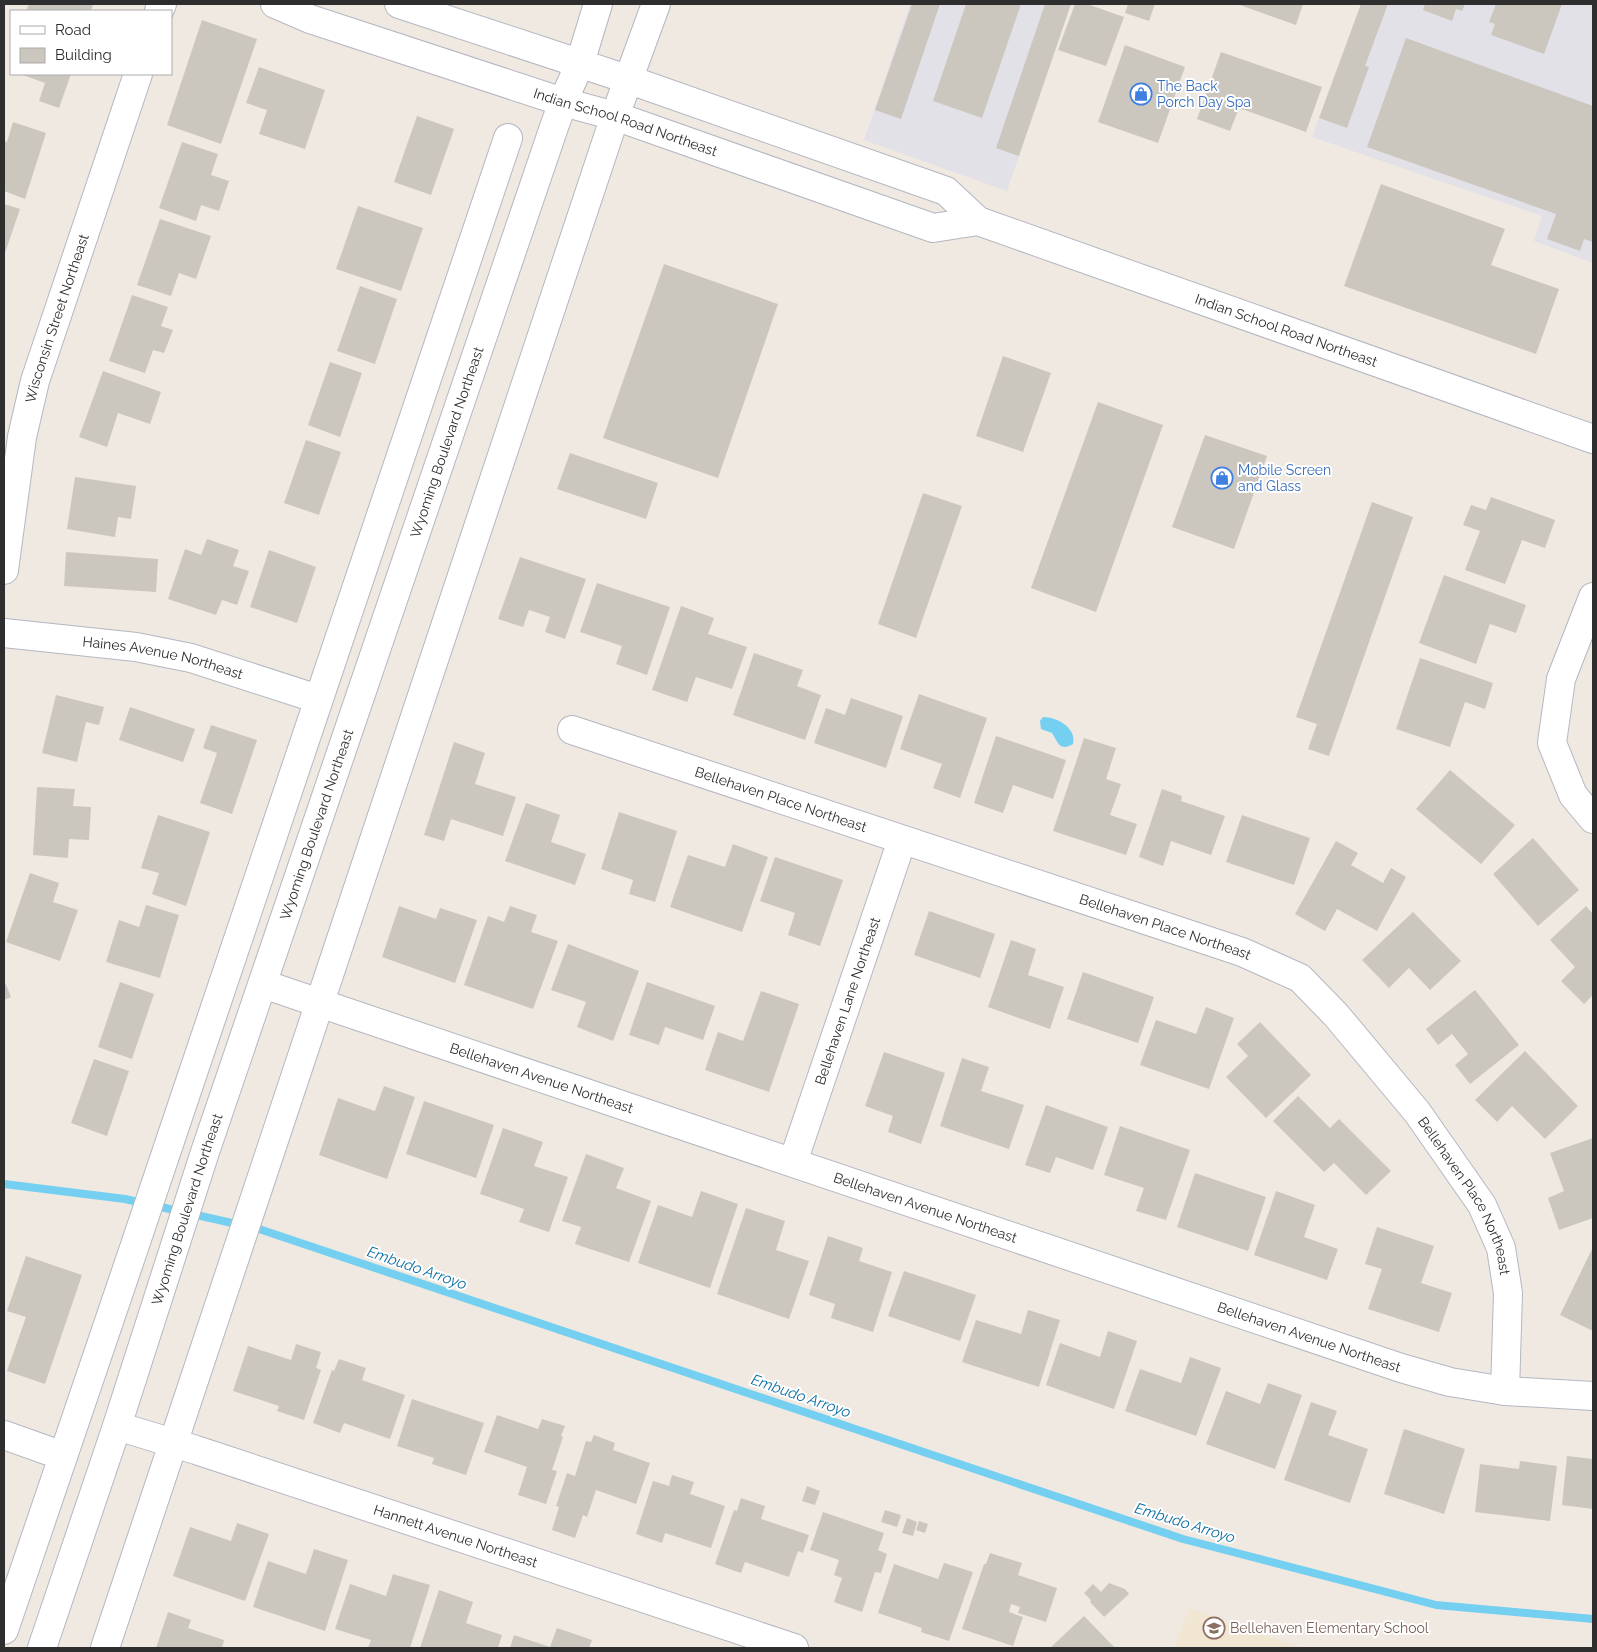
<svg xmlns="http://www.w3.org/2000/svg" width="1597" height="1652" viewBox="0 0 1597 1652" font-family="Raleway,sans-serif">
<style>
.industrial{fill:#e3e1e8}
.education{fill:#f0e6d1}
.water{fill:#75cff0}
.lines{fill:none;stroke-linecap:round;stroke-linejoin:round}
.stream{stroke:#75cff0;stroke-width:8}
.building{fill:#cbc7bf}
.street-casing{stroke:#b4b7c1;stroke-width:30}
.secondary-casing{stroke:#b4b7c1;stroke-width:30}
.street{stroke:#fff;stroke-width:28}
.secondary{stroke:#fff;stroke-width:28}
.labels{text-anchor:middle;dominant-baseline:central;stroke-width:4;stroke-linejoin:round;paint-order:stroke}
.shop-label{font-size:14px;fill:#366cbe;stroke:#fff;text-anchor:start}
.street-label{font-size:14px;fill:#2e2e2e;stroke:#fff}
.education-label{font-size:14px;fill:#785e54;stroke:#fff;text-anchor:start}
.water-label{font-size:15px;font-style:italic;fill:#0d6fa3;stroke:#fff}
</style>
<rect width="100%" height="100%" fill="#efe9e1"/>
<g class="industrial">
<polygon points="910,4 1071,4 1007,191 864,140"/>
<polygon points="1361,4 1593,4 1593,263 1534,241 1542,216 1312,137"/>
</g>
<polygon class="education" points="1189,1608 1302,1648 1175,1648"/>
<path class="water" d="M1043 717C1057 717 1077 728 1073 744 1059 752 1058 742 1052 733L1041 729 1040 721Z"/>
<g class="lines">
<polyline class="stream" points="4,1184 125,1199 259,1229 1183,1539 1436,1605 1593,1619"/>
</g>
<g class="building">
<polygon points="29,4 93,4 91,11 26,11"/>
<polygon points="912,4 940,4 901,119 875,110"/>
<polygon points="966,4 1021,4 982,118 933,101"/>
<polygon points="1045,4 1071,4 1019,156 996,148"/>
<polygon points="1075,4 1087,4 1124,17 1106,66 1058,50"/>
<polygon points="1128,4 1155,4 1149,21 1125,13"/>
<polygon points="1237,4 1303,4 1296,25"/>
<polygon points="1361,4 1388,4 1365,66 1369,67 1347,128 1319,118"/>
<polygon points="1425,4 1465,4 1462,11 1456,9 1452,21 1423,10"/>
<polygon points="1496,4 1562,4 1544,54 1491,35 1495,24 1489,22"/>
<polygon points="202,20 257,39 221,144 167,125"/>
<polygon points="1406,38 1593,106 1593,242 1584,239 1580,251 1547,239 1556,214 1367,147"/>
<polygon points="1125,45 1185,67 1158,143 1098,122"/>
<polygon points="1221,52 1322,87 1306,132 1239,108 1230,131 1197,119"/>
<polygon points="259,67 325,90 305,149 259,134 267,110 246,103"/>
<polygon points="20,74 71,74 59,108 39,101 45,83"/>
<polygon points="417,116 454,129 431,195 394,182"/>
<polygon points="13,122 46,133 25,199 4,191 4,141 7,142"/>
<polygon points="182,142 218,154 211,175 229,181 219,211 201,205 196,221 159,208"/>
<polygon points="1381,184 1505,229 1491,265 1559,289 1536,354 1344,286"/>
<polygon points="4,204 20,209 4,256"/>
<polygon points="358,206 423,228 401,291 336,269"/>
<polygon points="160,219 211,236 196,279 179,273 171,296 137,285"/>
<polygon points="664,264 778,304 718,478 603,438"/>
<polygon points="360,286 397,299 375,364 337,351"/>
<polygon points="132,295 168,307 161,326 173,330 164,353 153,350 145,373 109,361"/>
<polygon points="1003,356 1051,373 1023,452 976,436"/>
<polygon points="330,362 362,373 340,437 308,425"/>
<polygon points="103,371 161,392 150,424 118,413 107,447 79,437"/>
<polygon points="1098,402 1163,425 1096,612 1031,588"/>
<polygon points="1205,435 1267,456 1234,549 1172,527"/>
<polygon points="306,440 341,452 319,515 284,503"/>
<polygon points="570,453 658,483 646,519 557,489"/>
<polygon points="75,477 136,486 131,519 118,517 115,537 67,529"/>
<polygon points="923,493 962,506 916,638 878,624"/>
<polygon points="1491,497 1555,520 1545,548 1522,540 1505,584 1465,570 1480,531 1463,525 1471,505 1486,510"/>
<polygon points="1372,502 1413,517 1329,756 1308,749 1317,724 1296,717"/>
<polygon points="207,539 239,550 233,566 249,571 237,605 222,600 216,615 168,599 185,549 201,555"/>
<polygon points="269,550 316,567 297,623 250,607"/>
<polygon points="66,552 158,559 156,592 64,586"/>
<polygon points="520,557 586,579 565,639 545,632 550,617 529,610 523,627 498,619"/>
<polygon points="1444,575 1526,605 1516,633 1490,624 1476,664 1419,643"/>
<polygon points="597,583 670,607 647,675 616,664 622,646 580,632"/>
<polygon points="681,606 714,618 708,634 747,647 732,689 696,677 687,702 652,690"/>
<polygon points="754,653 803,670 797,686 821,695 805,740 733,715"/>
<polygon points="1420,658 1493,683 1485,709 1465,702 1450,747 1396,729"/>
<polygon points="919,694 987,718 960,798 933,788 942,764 900,749"/>
<polygon points="56,695 104,707 99,725 86,722 77,762 42,753"/>
<polygon points="851,698 903,716 886,768 814,743 826,708 845,715"/>
<polygon points="130,707 195,729 183,762 119,740"/>
<polygon points="211,725 257,740 232,814 200,803 217,753 203,748"/>
<polygon points="996,736 1066,760 1053,799 1013,785 1003,813 974,803"/>
<polygon points="1084,738 1116,748 1106,779 1121,784 1110,815 1137,824 1126,855 1053,831"/>
<polygon points="454,742 485,753 475,784 516,797 503,836 451,819 444,841 424,835"/>
<polygon points="1450,770 1515,825 1481,864 1416,809"/>
<polygon points="37,787 75,789 73,806 91,807 89,840 69,839 68,858 33,855"/>
<polygon points="1162,789 1182,796 1181,801 1225,816 1211,855 1171,841 1163,866 1139,857"/>
<polygon points="526,803 560,815 551,842 586,854 575,885 505,861"/>
<polygon points="619,812 677,831 655,902 629,894 633,880 601,869"/>
<polygon points="158,815 210,832 186,906 152,894 159,873 141,868"/>
<polygon points="1242,815 1310,838 1294,885 1226,862"/>
<polygon points="1533,838 1579,890 1538,926 1493,874"/>
<polygon points="1336,841 1358,853 1351,865 1383,883 1391,868 1406,877 1377,931 1337,909 1325,931 1295,914"/>
<polygon points="733,844 768,857 742,932 670,907 688,855 725,867"/>
<polygon points="775,857 843,880 820,946 788,935 795,913 760,901"/>
<polygon points="30,873 59,883 53,902 78,910 60,961 6,942"/>
<polygon points="146,905 179,915 160,978 106,962 119,920 139,927"/>
<polygon points="399,906 436,919 440,908 477,920 455,983 382,957"/>
<polygon points="510,906 537,915 531,932 558,941 533,1009 464,985 488,916 504,922"/>
<polygon points="1586,906 1593,914 1593,995 1584,1004 1561,981 1575,967 1550,940"/>
<polygon points="929,911 995,934 980,978 914,955"/>
<polygon points="1413,912 1461,961 1430,990 1409,968 1389,988 1362,960"/>
<polygon points="1011,940 1036,949 1028,975 1064,987 1050,1029 988,1007"/>
<polygon points="568,944 639,971 613,1041 577,1027 586,1002 551,990"/>
<polygon points="1083,972 1154,997 1138,1043 1067,1019"/>
<polygon points="4,980 11,997 4,1000"/>
<polygon points="120,982 154,994 132,1059 98,1047"/>
<polygon points="647,982 715,1006 703,1040 665,1027 659,1045 629,1035"/>
<polygon points="1475,990 1519,1045 1470,1084 1455,1065 1468,1054 1452,1034 1438,1045 1426,1029"/>
<polygon points="761,991 799,1004 769,1092 705,1070 718,1032 743,1041"/>
<polygon points="1206,1007 1234,1018 1209,1089 1140,1065 1156,1020 1196,1034"/>
<polygon points="1260,1022 1311,1075 1266,1118 1226,1077 1248,1056 1237,1044"/>
<polygon points="1525,1051 1578,1106 1545,1139 1512,1106 1497,1122 1475,1100"/>
<polygon points="884,1052 945,1073 921,1144 888,1132 893,1116 865,1106"/>
<polygon points="962,1058 989,1067 981,1091 1024,1105 1009,1149 940,1126"/>
<polygon points="94,1059 129,1071 107,1136 71,1123"/>
<polygon points="384,1086 415,1097 387,1179 319,1155 338,1098 375,1111"/>
<polygon points="1298,1096 1330,1128 1339,1119 1391,1171 1366,1195 1334,1163 1324,1172 1273,1121"/>
<polygon points="424,1101 494,1125 476,1178 406,1154"/>
<polygon points="1046,1105 1108,1127 1093,1170 1056,1157 1050,1173 1025,1165"/>
<polygon points="1120,1126 1190,1150 1166,1220 1136,1211 1144,1188 1104,1175"/>
<polygon points="503,1128 543,1142 534,1166 568,1177 549,1232 519,1222 524,1209 480,1194"/>
<polygon points="1593,1138 1593,1218 1559,1230 1548,1198 1564,1191 1550,1153"/>
<polygon points="586,1154 624,1168 616,1188 651,1201 629,1262 575,1244 581,1227 562,1221"/>
<polygon points="1195,1173 1266,1197 1248,1251 1177,1227"/>
<polygon points="701,1191 738,1204 710,1288 638,1263 658,1205 692,1217"/>
<polygon points="1276,1191 1315,1205 1304,1237 1338,1249 1327,1280 1254,1255"/>
<polygon points="746,1208 785,1221 776,1250 809,1261 789,1319 717,1294"/>
<polygon points="1377,1227 1434,1246 1421,1283 1452,1293 1439,1332 1368,1309 1382,1269 1365,1264"/>
<polygon points="828,1236 863,1248 859,1261 892,1272 873,1332 831,1318 835,1304 809,1295"/>
<polygon points="1593,1247 1593,1331 1560,1315"/>
<polygon points="26,1256 82,1275 45,1384 7,1371 26,1317 7,1311"/>
<polygon points="904,1271 976,1295 960,1341 888,1316"/>
<polygon points="1028,1310 1060,1320 1039,1387 962,1362 976,1320 1021,1334"/>
<polygon points="1108,1331 1137,1341 1114,1409 1046,1385 1060,1343 1100,1357"/>
<polygon points="296,1344 321,1352 316,1368 321,1370 304,1420 277,1411 279,1406 233,1391 248,1346 291,1360"/>
<polygon points="1190,1357 1221,1368 1196,1436 1125,1411 1140,1369 1181,1383"/>
<polygon points="339,1359 366,1368 362,1380 405,1395 390,1439 344,1423 340,1433 313,1423 332,1370 334,1371"/>
<polygon points="1268,1383 1302,1395 1275,1469 1206,1444 1226,1391 1260,1404"/>
<polygon points="412,1399 484,1423 466,1475 432,1464 434,1458 397,1446"/>
<polygon points="1311,1402 1337,1411 1328,1435 1368,1449 1350,1503 1284,1480"/>
<polygon points="497,1415 538,1429 542,1419 565,1426 561,1436 563,1437 552,1470 557,1471 546,1504 518,1495 527,1467 484,1452"/>
<polygon points="1404,1429 1465,1449 1444,1514 1384,1494"/>
<polygon points="594,1435 615,1443 613,1450 650,1463 636,1504 596,1490 587,1517 583,1515 575,1538 552,1530 559,1507 556,1506 567,1473 575,1476 586,1441 591,1442"/>
<polygon points="1567,1456 1593,1459 1593,1509 1562,1505"/>
<polygon points="1520,1461 1557,1466 1550,1521 1475,1512 1480,1464 1519,1469"/>
<polygon points="672,1475 694,1482 690,1494 725,1506 711,1548 665,1533 662,1543 636,1534 653,1481 669,1486"/>
<polygon points="807,1486 820,1491 815,1505 802,1501"/>
<polygon points="741,1498 765,1506 761,1519 809,1535 803,1553 798,1551 789,1577 745,1562 741,1573 715,1564 734,1510 737,1511"/>
<polygon points="885,1510 901,1515 897,1527 881,1522"/>
<polygon points="823,1512 884,1533 878,1550 887,1554 881,1573 875,1572 862,1612 834,1602 842,1578 834,1575 839,1560 810,1550"/>
<polygon points="907,1518 917,1522 913,1536 902,1533"/>
<polygon points="919,1521 928,1524 925,1533 916,1530"/>
<polygon points="237,1523 269,1534 245,1601 173,1576 190,1527 231,1541"/>
<polygon points="314,1549 348,1560 325,1631 253,1607 268,1561 306,1574"/>
<polygon points="990,1553 1022,1563 1018,1575 1057,1588 1046,1622 1018,1613 1020,1607 1011,1604 1009,1612 1023,1617 1013,1646 962,1629 984,1564 986,1564"/>
<polygon points="944,1563 973,1572 949,1641 921,1632 922,1628 878,1613 894,1564 938,1579"/>
<polygon points="393,1574 430,1585 410,1648 368,1648 371,1640 335,1629 350,1584 386,1596"/>
<polygon points="1109,1583 1125,1589 1129,1594 1104,1617 1090,1602 1091,1600 1084,1593 1093,1584 1101,1592"/>
<polygon points="439,1590 473,1602 466,1623 502,1635 498,1648 420,1648"/>
<polygon points="168,1612 191,1620 188,1628 224,1640 222,1648 156,1648"/>
<polygon points="1084,1616 1115,1648 1050,1648"/>
<polygon points="557,1628 592,1640 589,1648 510,1648 514,1635 550,1647"/>
</g>
<g class="lines">
<g class="street-casing">
<g id="street">
<polyline points="159,11 162,4"/>
<path id="s1" d="M4 570 22 437 35 381 138 74"/>
<polyline points="1593,597 1561,679 1552,743 1573,795 1593,819"/>
<path id="s2" d="M4 633 136 647 191 658 318 699"/>
<path id="s3" d="M572 730 1242 952 1300 978 1336 1015 1417 1112 1482 1205 1501 1248 1508 1293 1505 1391"/>
<path id="s4" d="M263 984 1401 1368 1450 1382 1505 1391 1593 1396"/>
<path id="s5" d="M793 1162 902 840"/>
<path id="s6" d="M117 1426 196 1450 794 1648"/>
<polyline points="4,1435 63,1456"/>
<polyline points="4,1630 135,1245 508,138"/>
</g>
</g>
<g class="secondary-casing">
<g id="secondary">
<path id="s7" d="M275 4 310 19 563 102 615 116 933 228 978 221"/>
<path id="s8" d="M399 4 630 80 946 191 978 221 1593 439"/>
<path id="s9" d="M42 1648 117 1426 205 1152 553 130 563 102 580 63 598 4"/>
<polyline points="105,1648 615,116 656,4"/>
</g>
</g>
<use href="#street" class="street"/>
<use href="#secondary" class="secondary"/>
</g>
<defs>
<g id="shop-ring" transform="scale(1.125)"><circle r="9.5" fill="#fff" stroke="#3f7fe0" stroke-width="1.5"/><path d="M-5-2.5h2.3a2.7 3.5 0 0 1 5.4 0H5L5.5 6h-11ZM-1.5-2.5h3a1.5 2.3 0 0 0-3 0Z" fill="#3f7fe0"/></g>
<g id="school-ring" transform="scale(1.125)"><circle r="9.5" fill="#fff" stroke="#8d6e63" stroke-width="1.5"/><path d="M0-5L7-2L0 1L-7-2ZM-4 1L0 2.5L4 1V4Q0 6-4 4Z" fill="#8d6e63"/></g>
</defs>
<g fill-rule="evenodd">
<use href="#shop-ring" x="1141" y="94"/>
<use href="#shop-ring" x="1222" y="478"/>
<use href="#school-ring" x="1214" y="1628"/>
</g>
<g class="labels">
<g class="shop-label">
<text x="1157" y="86">The Back<tspan x="1157" dy="16">Porch Day Spa</tspan></text>
<text x="1238" y="470">Mobile Screen<tspan x="1238" dy="16">and Glass</tspan></text>
</g>
<g class="street-label">
<text stroke="none"><textPath href="#s7" startOffset="370">Indian School Road Northeast</textPath></text>
<text stroke="none"><textPath href="#s1" startOffset="258">Wisconsin Street Northeast</textPath></text>
<text stroke="none"><textPath href="#s8" startOffset="949">Indian School Road Northeast</textPath></text>
<text stroke="none"><textPath href="#s9" startOffset="1272">Wyoming Boulevard Northeast</textPath></text>
<text stroke="none"><textPath href="#s2" startOffset="161">Haines Avenue Northeast</textPath></text>
<text stroke="none"><textPath href="#s3" startOffset="220">Bellehaven Place Northeast</textPath></text>
<text stroke="none"><textPath href="#s9" startOffset="868">Wyoming Boulevard Northeast</textPath></text>
<text stroke="none"><textPath href="#s3" startOffset="625">Bellehaven Place Northeast</textPath></text>
<text stroke="none"><textPath href="#s5" startOffset="170">Bellehaven Lane Northeast</textPath></text>
<text stroke="none"><textPath href="#s4" startOffset="294">Bellehaven Avenue Northeast</textPath></text>
<text stroke="none"><textPath href="#s3" startOffset="1045">Bellehaven Place Northeast</textPath></text>
<text stroke="none"><textPath href="#s4" startOffset="699">Bellehaven Avenue Northeast</textPath></text>
<text stroke="none"><textPath href="#s9" startOffset="462">Wyoming Boulevard Northeast</textPath></text>
<text stroke="none"><textPath href="#s4" startOffset="1104">Bellehaven Avenue Northeast</textPath></text>
<text stroke="none"><textPath href="#s6" startOffset="356">Hannett Avenue Northeast</textPath></text>
</g>
<g class="education-label">
<text x="1230" y="1628">Bellehaven Elementary School</text>
</g>
<g class="water-label">
<text transform="translate(417 1268) rotate(19)">Embudo Arroyo</text>
<text transform="translate(801 1396) rotate(19)">Embudo Arroyo</text>
<text transform="translate(1185 1523) rotate(17)">Embudo Arroyo</text>
</g>
</g>
<rect width="1597" height="1652" fill="none" stroke="#2e2e2e" stroke-width="10"/>
<rect x="10" y="10" width="162" height="65" fill="#ffffff" stroke="#ababab"/>
<rect x="20" y="26" width="25" height="8" fill="#ffffff" stroke="#ababab"/>
<text x="55" y="35" font-size="15" fill="#2e2e2e">Road</text>
<rect x="20" y="48" width="25" height="15" fill="#cbc7bf" stroke="#ababab"/>
<text x="55" y="60" font-size="15" fill="#2e2e2e">Building</text>
</svg>
